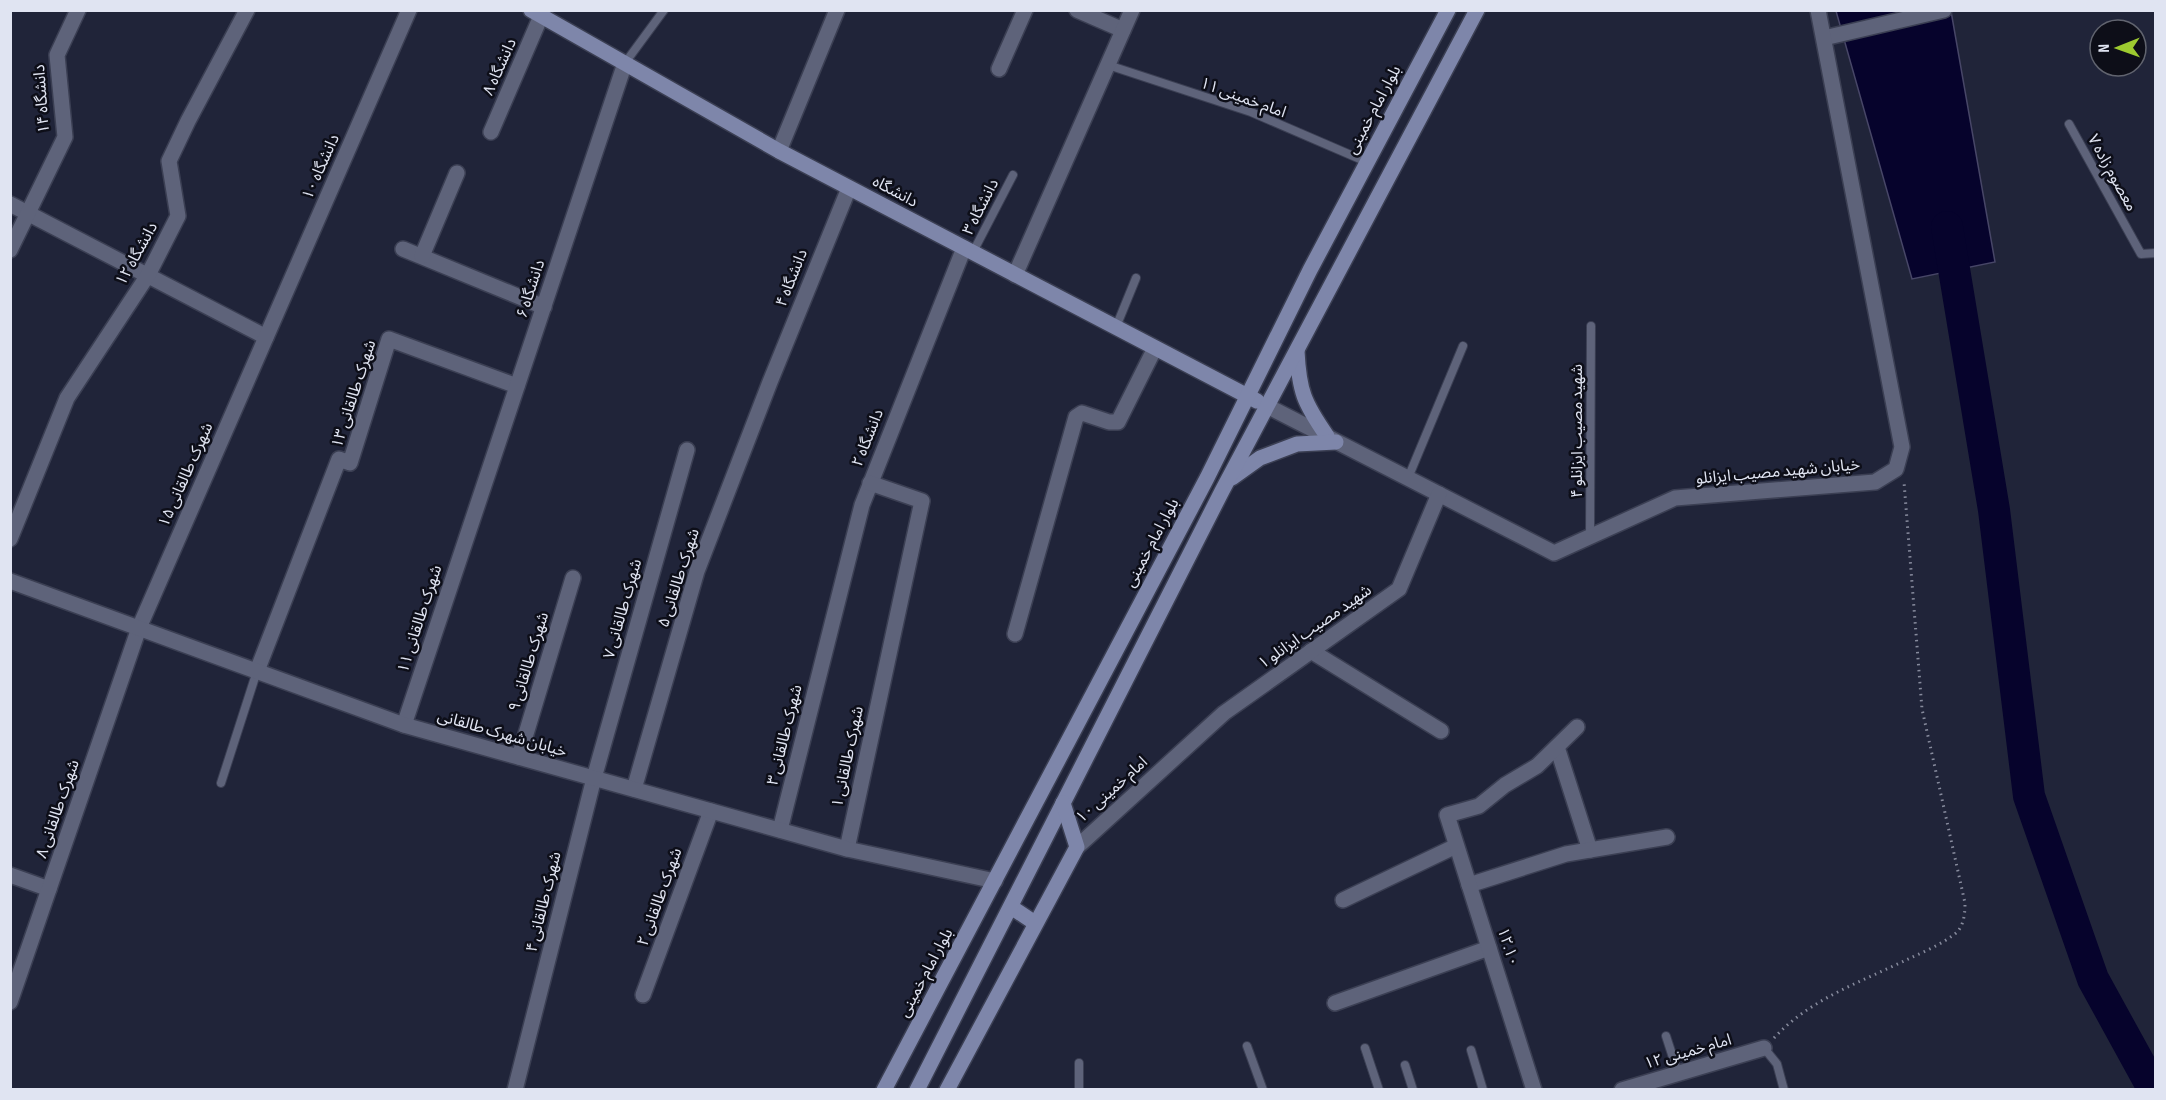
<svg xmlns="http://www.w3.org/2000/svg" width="2166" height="1100" viewBox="0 0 2166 1100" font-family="'Sofia Sans Condensed','Noto Sans Arabic',sans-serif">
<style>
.water{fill:#06032c;stroke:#474667;stroke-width:1.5}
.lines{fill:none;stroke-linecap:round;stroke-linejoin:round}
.river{stroke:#06032c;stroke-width:32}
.service-casing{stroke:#3b3f53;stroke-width:10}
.minor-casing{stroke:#3b3f53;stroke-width:18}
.tertiary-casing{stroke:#3b3f53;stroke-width:18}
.secondary-casing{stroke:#3b3f53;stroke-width:18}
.path{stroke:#878b9d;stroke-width:3;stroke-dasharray:1.5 4.5;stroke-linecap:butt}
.service{stroke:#5e637a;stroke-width:8}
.minor{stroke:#5e637a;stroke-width:15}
.tertiary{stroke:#5e637a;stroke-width:15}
.secondary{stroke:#7e86aa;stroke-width:15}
.labels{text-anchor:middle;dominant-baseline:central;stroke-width:5;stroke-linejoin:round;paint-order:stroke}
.street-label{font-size:16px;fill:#e0e4f2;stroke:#0d0e18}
</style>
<rect width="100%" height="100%" fill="#202439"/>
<polygon class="water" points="1836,11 1951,11 1995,262 1912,279"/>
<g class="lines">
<polyline class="river" points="1947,227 1994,510 2029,796 2093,979 2154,1090"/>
<g class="service-casing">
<g id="service">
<polyline points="625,63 664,10"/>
<polyline points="1108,65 1251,112 1367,162"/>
<polyline points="2069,124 2141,254 2156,253"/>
<polyline points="973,252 1013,175"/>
<polyline points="1116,327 1136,278"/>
<polyline points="1408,478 1463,346"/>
<polyline points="1590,536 1591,326"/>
<polyline points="221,783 257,671"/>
<polyline points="1666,1036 1678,1073"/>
<polyline points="1247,1046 1263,1090"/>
<polyline points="1365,1048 1379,1090"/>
<polyline points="1764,1048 1777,1064 1784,1090"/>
<polyline points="1471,1050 1483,1090"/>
<polyline points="1405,1065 1413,1090"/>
<polyline points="1079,1090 1079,1063"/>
</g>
</g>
<g class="minor-casing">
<g id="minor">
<polyline points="1077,10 1123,30"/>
<polyline points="1824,38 1944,10"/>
<polyline points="999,69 1025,10"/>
<polyline points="491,132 541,16"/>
<polyline points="779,151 837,10"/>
<polyline points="10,204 266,337"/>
<polyline points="403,249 544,307"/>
<polyline points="10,250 65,137 57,55 78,10"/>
<polyline points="422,256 457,173"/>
<polyline points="1015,275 1132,10"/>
<polyline points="1267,406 1554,553 1675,498 1875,482 1896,469 1902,447 1818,10"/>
<polyline points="10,539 67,398 148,275 178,216 169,161 188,121 247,10"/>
<polyline points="1015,634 1076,417 1082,413 1109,422 1118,422 1155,348"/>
<polyline points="1311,651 1441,731"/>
<polyline points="257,671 339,459 350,463 389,339 517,386"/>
<polyline points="404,725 625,63"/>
<polyline points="1557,747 1590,850"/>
<polyline points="519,757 573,578"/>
<polyline points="634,789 697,571 770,382 849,188"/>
<polyline points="780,830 862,505 964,248"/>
<polyline points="1077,847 1224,713 1399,589 1439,494"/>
<polyline points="847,849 922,501 870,483"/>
<polyline points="10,875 49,889"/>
<polyline points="1469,885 1566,854 1667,837"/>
<polyline points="1343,900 1456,846"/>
<polyline points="643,995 711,811"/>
<polyline points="10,1002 139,628 409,10"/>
<polyline points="1335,1003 1489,948"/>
<polyline points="515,1090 594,778 687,450"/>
<polyline points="1534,1090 1447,815 1479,806 1505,785 1537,766 1577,727"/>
<polyline points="1622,1090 1764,1048"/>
</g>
</g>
<g class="tertiary-casing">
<polyline id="tertiary" points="10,581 404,725 847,849 995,881"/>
</g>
<g class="secondary-casing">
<g id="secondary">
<polyline points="531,10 779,151 1257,401"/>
<path d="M1297 351C1299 391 1304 403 1327 436"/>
<polyline points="1232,478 1260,458 1297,444 1336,442"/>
<polyline points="1011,907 1035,923"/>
<polyline points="884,1090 1207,478 1310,270 1448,10"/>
<polyline points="917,1090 1222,491 1477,10"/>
<polyline points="947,1090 1077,847 1063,803"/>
</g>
</g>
<path class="path" d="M1774 1038C1809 1000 1858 983 1904 961 1921 953 1941 945 1956 933 1964 926 1965 913 1965 903L1922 709 1904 482"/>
<use href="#service" class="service"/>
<use href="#minor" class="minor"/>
<use href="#tertiary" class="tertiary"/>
<use href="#secondary" class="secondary"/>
</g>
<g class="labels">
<g class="street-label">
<text transform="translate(500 67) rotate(-66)">دانشگاه ۸</text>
<text transform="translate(1243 98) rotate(20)">امام خمینی ۱۱</text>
<text transform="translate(42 99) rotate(-94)">دانشگاه ۱۴</text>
<text transform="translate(1374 110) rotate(-62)">بلوار امام خمینی</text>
<text transform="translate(321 167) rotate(-66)">دانشگاه ۱۰</text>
<text transform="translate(2112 173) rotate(61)">معصوم زاده ۷</text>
<text transform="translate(895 192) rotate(28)">دانشگاه</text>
<text transform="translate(981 207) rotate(-63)">دانشگاه ۳</text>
<text transform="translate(137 254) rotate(-61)">دانشگاه ۱۲</text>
<text transform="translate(792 278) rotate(-68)">دانشگاه ۴</text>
<text transform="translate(531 289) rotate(-72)">دانشگاه ۶</text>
<text transform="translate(354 394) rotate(-72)">شهرک طالقانی ۱۳</text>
<text transform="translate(1577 431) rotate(-90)">شهید مصیب ایزانلو ۴</text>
<text transform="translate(868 438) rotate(-68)">دانشگاه ۲</text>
<text transform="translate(1778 472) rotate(-5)">خیابان شهید مصیب ایزانلو</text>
<text transform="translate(186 475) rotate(-66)">شهرک طالقانی ۱۵</text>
<text transform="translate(1152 543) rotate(-62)">بلوار امام خمینی</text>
<text transform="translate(679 578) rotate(-72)">شهرک طالقانی ۵</text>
<text transform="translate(623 609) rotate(-74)">شهرک طالقانی ۷</text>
<text transform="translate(420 619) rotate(-72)">شهرک طالقانی ۱۱</text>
<text transform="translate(1315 627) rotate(-35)">شهید مصیب ایزانلو ۱</text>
<text transform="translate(529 662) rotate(-73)">شهرک طالقانی ۹</text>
<text transform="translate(502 734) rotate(16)">خیابان شهرک طالقانی</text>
<text transform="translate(785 735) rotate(-76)">شهرک طالقانی ۳</text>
<text transform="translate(848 757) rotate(-78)">شهرک طالقانی ۱</text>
<text transform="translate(1112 790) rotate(-42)">امام خمینی ۱۰</text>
<text transform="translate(58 809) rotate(-71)">شهرک طالقانی ۸</text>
<text transform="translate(660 897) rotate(-70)">شهرک طالقانی ۲</text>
<text transform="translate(544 902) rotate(-76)">شهرک طالقانی ۴</text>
<text transform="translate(1508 947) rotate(72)">۱۲.۱۰</text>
<text transform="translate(926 973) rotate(-62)">بلوار امام خمینی</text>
<text transform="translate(1688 1052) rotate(-16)">امام خمینی ۱۲</text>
</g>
</g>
<rect width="2166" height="1100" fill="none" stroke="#e0e4f2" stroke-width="24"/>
<g transform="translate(2118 48) rotate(269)"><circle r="28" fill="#0d0e18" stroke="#61646f" stroke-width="1.5"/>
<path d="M0-4.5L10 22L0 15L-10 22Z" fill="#9dca30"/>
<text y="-9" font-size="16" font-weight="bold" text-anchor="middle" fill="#e0e4f2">N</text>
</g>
</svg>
